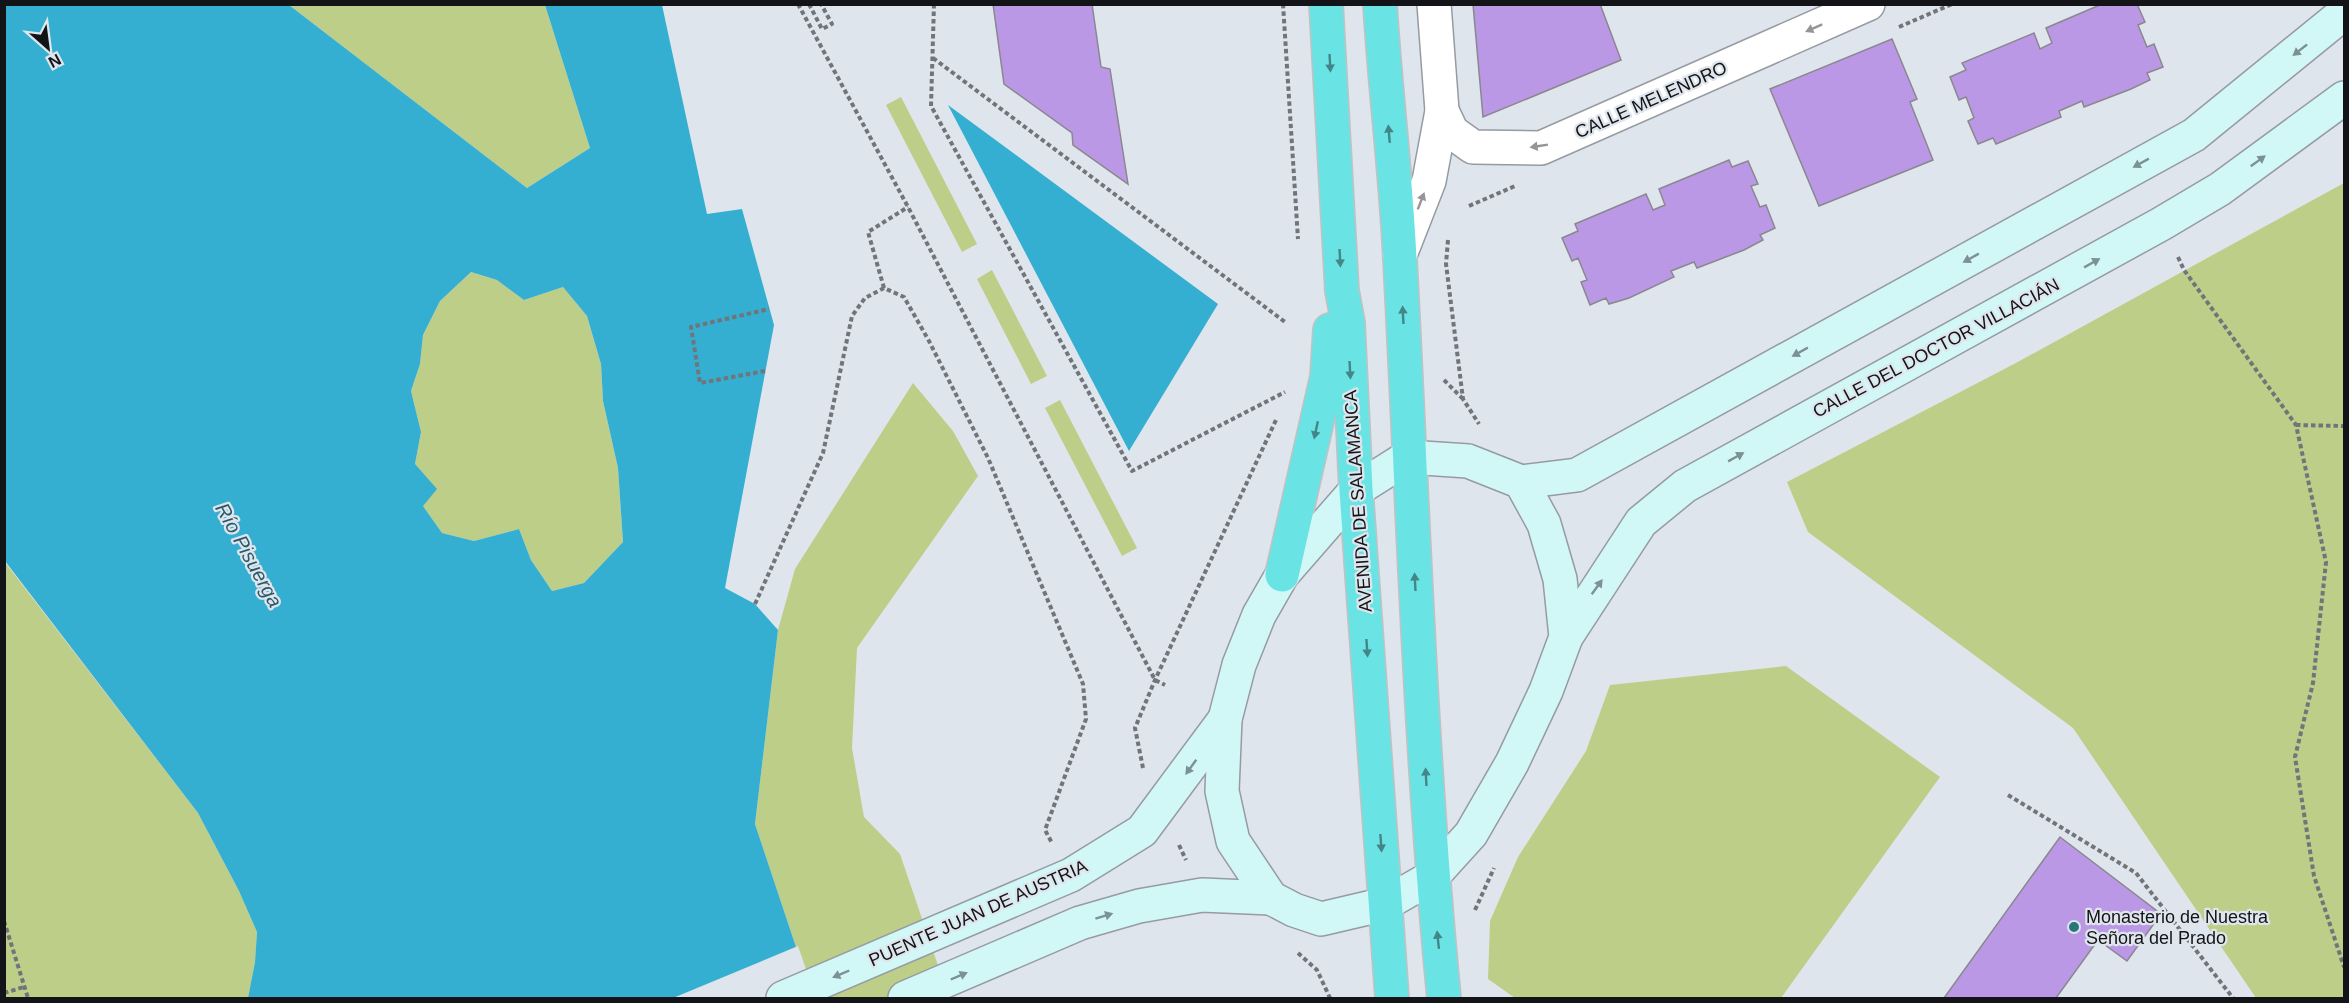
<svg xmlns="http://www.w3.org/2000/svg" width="2349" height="1003" viewBox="0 0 2349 1003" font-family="Arial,sans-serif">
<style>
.green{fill:#bdce89}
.water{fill:#34afd1;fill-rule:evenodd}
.pier{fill:#dfe5ec}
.building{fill:#ba98e5;stroke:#8a878f;stroke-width:1.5}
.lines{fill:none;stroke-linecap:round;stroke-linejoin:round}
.street-casing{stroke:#969ba2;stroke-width:36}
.secondary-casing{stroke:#969ba2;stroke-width:36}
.highway-casing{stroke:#c2c2c3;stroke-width:36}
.path{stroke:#717579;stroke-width:4;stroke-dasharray:4.5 3;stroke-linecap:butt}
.street{stroke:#fff;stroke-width:33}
.secondary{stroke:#d2f7f7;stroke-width:33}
.highway{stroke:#6ae3e5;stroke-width:33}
.oneway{fill:#959597}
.oneway2{fill:#7c9192}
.oneway3{fill:#438688}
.poi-dot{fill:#2a7579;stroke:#dfe5ec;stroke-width:2}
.labels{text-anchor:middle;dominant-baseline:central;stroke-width:4.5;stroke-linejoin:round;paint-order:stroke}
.street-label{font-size:18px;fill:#131417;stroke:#dfe5ec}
.poi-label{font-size:18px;fill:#131417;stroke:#dfe5ec;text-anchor:start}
.water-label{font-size:20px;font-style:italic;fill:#295968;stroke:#dfe5ec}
</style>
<rect width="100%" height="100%" fill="#dfe5ec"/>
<g class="green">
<polygon points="289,5 545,5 590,148 527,188"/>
<polygon points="901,97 977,244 962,252 886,105"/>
<polygon points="2344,183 2344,998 2256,998 2073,728 1808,532 1787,482 2014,364"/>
<polygon points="992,270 1047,376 1031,384 977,279"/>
<polygon points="471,272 497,280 524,300 563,287 587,316 601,364 603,401 618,468 623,542 584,583 552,591 531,560 519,529 474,541 442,533 423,506 415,464 421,432 411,391 420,364 423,335 440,301"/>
<polygon points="913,383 953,431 978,476 857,648 852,748 864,817 900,854 949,998 813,998 755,824 778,630 795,569"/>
<polygon points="1060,400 1137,548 1122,556 1045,408"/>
<polygon points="4,561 198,813 239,891 257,932 255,962 248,998 5,998"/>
<polygon points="1786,666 1940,777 1781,998 1515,998 1488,979 1490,921 1518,857 1586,751 1610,685"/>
</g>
<g class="water">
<path d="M4 5H289L527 188 590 148 545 5H662L707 214 742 209 774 325 725 588 755 604 778 630 755 824 813 998H248L255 962 257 932 239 891 198 813 5 561ZM471 272 497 280 524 300 563 287 587 316 601 364 603 401 618 468 623 542 584 583 552 591 531 560 519 529 474 541 442 533 423 506 437 489 415 464 421 432 411 391 420 364 423 335 440 301Z"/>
<polygon points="948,105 1218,304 1129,451"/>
</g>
<polygon class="pier" points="798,946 816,998 673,998"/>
<g class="building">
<polygon points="993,4 1092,4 1101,67 1110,69 1128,184 1073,145 1072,133 1004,84"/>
<polygon points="1473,4 1600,4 1621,60 1483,117"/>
<polygon points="2102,4 2137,4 2145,22 2138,25 2147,47 2154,44 2163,67 2147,73 2150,80 2131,89 2084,107 2082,101 2059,111 2061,117 1996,144 1993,138 1978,144 1968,121 1974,118 1966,97 1959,100 1950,77 1966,70 1962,63 2034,33 2040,49 2052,43 2046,28"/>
<polygon points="1892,39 1917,99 1910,102 1933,160 1819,206 1770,89"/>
<polygon points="1729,160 1732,167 1748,161 1758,184 1751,186 1760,207 1766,205 1775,228 1760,235 1763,240 1744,250 1697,268 1694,262 1671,271 1674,277 1629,298 1609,304 1606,298 1590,305 1581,282 1587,280 1578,258 1572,261 1562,238 1578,231 1575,224 1646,194 1653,210 1665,205 1659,189"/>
<polygon points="2060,837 2161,914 2127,961 2098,940 2056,998 1944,998"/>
</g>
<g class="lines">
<g class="street-casing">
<g id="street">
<polyline points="1442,111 1452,132 1473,147 1541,148 1868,4"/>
<polyline points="1400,255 1429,181 1442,111 1434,4"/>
</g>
</g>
<g class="secondary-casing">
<g id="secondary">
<polygon points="1408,457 1468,461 1521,482 1544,524 1560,579 1566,637 1546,691 1512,763 1471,834 1432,877 1385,904 1321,919 1294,910 1271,898 1233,841 1222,791 1225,719 1239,665 1259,615 1282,575 1356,490"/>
<polyline points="1521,482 1577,475 2194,135 2344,13"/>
<polyline points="1566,637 1641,522 1685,486 2161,224 2220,189 2344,98"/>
<polyline points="783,998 1071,875 1142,831 1225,719"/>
<polyline points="905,998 1080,923 1139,906 1202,895 1271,898"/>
</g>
</g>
<g class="highway-casing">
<g id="highway">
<polyline points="1326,4 1342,291 1348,323 1356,490 1392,998"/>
<path d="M1380 4C1385 89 1396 174 1400 259 1413 506 1420 752 1444 998"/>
<polyline points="1282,575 1327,377 1330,330"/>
</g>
</g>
<g class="path">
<polyline points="798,4 908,207 1155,680 1165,685"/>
<polyline points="809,4 822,29 832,24 821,4"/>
<polyline points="934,4 931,106 1132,471 1285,392"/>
<polyline points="1283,4 1298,239"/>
<polyline points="1899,27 1952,4"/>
<polyline points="933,58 1285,322"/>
<polyline points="1469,206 1515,186"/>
<polyline points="1448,240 1446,264 1463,399 1479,424"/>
<polyline points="2178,257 2184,270 2296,425 2326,562 2313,683 2295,757 2314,876 2344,967"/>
<polyline points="884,288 868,232 908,207"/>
<polyline points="765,371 700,383 691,327 769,309"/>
<polyline points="1444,380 1462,398"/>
<polyline points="2296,425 2344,426"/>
<polyline points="755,604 823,453 852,316 865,298 884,288 904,297 929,341 988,458 1083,684 1086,719 1045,830 1052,843"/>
<polyline points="1143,768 1135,728 1155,680 1276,420"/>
<polyline points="2008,795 2136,873 2233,998"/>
<polyline points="1179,845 1186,860"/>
<polyline points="1475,910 1494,868"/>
<polyline points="4,921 28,998"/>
<polyline points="1298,953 1317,970 1330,998"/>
<polyline points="4,993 24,987"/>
</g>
<use href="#street" class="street"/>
<use href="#secondary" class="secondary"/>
<use href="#highway" class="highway"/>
</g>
<defs><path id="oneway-solid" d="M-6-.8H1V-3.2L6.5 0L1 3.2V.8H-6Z" transform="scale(1.5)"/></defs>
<g class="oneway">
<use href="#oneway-solid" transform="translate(1814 28) rotate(156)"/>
<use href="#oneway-solid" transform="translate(1539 146) rotate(171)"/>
<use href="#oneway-solid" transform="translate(1421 201) rotate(-69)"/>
</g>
<g class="oneway2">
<use href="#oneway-solid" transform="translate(2300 50) rotate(142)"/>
<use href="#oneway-solid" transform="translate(2258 161) rotate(-36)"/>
<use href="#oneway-solid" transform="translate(2141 163) rotate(151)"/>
<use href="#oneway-solid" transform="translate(1971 258) rotate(151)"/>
<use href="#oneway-solid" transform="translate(2092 263) rotate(-29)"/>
<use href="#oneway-solid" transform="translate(1800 352) rotate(151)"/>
<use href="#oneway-solid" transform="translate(1736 457) rotate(-29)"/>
<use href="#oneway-solid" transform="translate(1597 587) rotate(-54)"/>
<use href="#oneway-solid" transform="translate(1191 767) rotate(126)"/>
<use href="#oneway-solid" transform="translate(1104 916) rotate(-17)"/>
<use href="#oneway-solid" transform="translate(841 974) rotate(157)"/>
<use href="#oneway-solid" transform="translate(959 976) rotate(-23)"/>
</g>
<g class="oneway3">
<use href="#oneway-solid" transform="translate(1330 63) rotate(87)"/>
<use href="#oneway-solid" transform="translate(1389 134) rotate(-95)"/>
<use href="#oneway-solid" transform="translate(1340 258) rotate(87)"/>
<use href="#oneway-solid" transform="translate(1403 315) rotate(-93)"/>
<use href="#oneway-solid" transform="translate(1350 370) rotate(87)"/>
<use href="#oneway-solid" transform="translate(1316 430) rotate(102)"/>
<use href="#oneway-solid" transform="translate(1415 582) rotate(-93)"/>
<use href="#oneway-solid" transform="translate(1367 648) rotate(86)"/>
<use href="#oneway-solid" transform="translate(1426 777) rotate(-93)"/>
<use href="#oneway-solid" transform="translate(1381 843) rotate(86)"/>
<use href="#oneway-solid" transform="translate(1438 940) rotate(-96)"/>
</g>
<circle class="poi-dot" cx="2074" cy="927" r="6"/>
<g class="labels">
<g class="street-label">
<text transform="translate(1651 100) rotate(-24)">CALLE MELENDRO</text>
<text transform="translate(1936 348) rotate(-28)">CALLE DEL DOCTOR VILLACIÁN</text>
<text transform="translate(1358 501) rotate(-94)">AVENIDA DE SALAMANCA</text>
<text transform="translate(978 913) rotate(-24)">PUENTE JUAN DE AUSTRIA</text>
</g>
<g class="poi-label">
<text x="2086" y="917">Monasterio de Nuestra<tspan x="2086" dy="21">Señora del Prado</tspan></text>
</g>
<g class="water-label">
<text transform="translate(249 555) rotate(61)">Río Pisuerga</text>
</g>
</g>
<rect width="2349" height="1003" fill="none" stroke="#131417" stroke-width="12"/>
<g transform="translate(48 48) rotate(152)" stroke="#dfe5ec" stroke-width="4.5" paint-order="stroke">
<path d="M0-4.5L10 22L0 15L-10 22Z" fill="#131417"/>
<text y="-9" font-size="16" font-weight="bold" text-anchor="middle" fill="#131417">N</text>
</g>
</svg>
